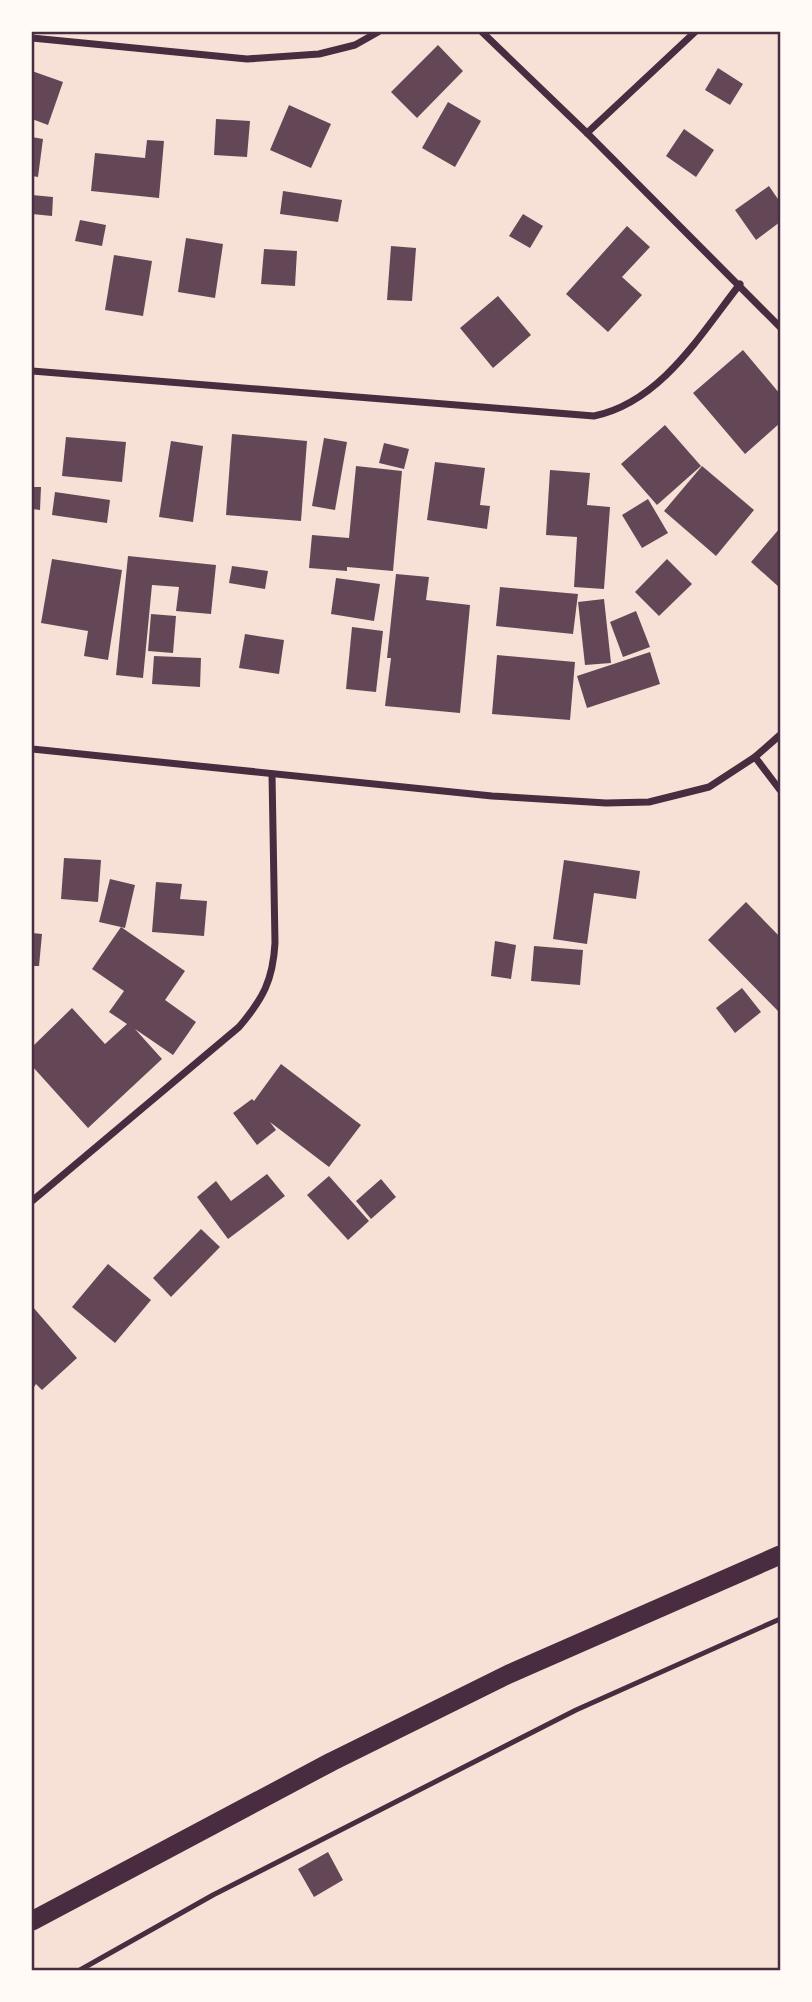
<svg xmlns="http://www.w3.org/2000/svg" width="812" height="2002" viewBox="0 0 812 2002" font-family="'Fira Sans',sans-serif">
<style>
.building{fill:#644757}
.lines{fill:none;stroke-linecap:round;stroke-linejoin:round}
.service{stroke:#4a2c40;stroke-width:5}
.minor{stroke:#4a2c40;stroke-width:7}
.trunk{stroke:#4a2c40;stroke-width:19}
.neatline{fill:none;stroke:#4a2c40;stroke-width:2.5}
</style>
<rect width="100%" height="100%" fill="#f7e1d7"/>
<g class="building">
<polygon points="438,45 463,71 417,118 391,92"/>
<polygon points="718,68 743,84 730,105 705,90"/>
<polygon points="32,71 63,82 48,125 32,119"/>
<polygon points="448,102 481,121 455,167 422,148"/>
<polygon points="289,105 331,124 311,168 270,150"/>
<polygon points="216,119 250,121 247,157 214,155"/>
<polygon points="684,129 714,150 696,177 666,156"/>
<polygon points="32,137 43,139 38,177 32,176"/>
<polygon points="147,140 164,141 159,198 91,191 95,153 145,158"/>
<polygon points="769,186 780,202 780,222 756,240 735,210"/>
<polygon points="283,191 342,200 338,222 280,214"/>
<polygon points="32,195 53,197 52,216 32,214"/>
<polygon points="523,214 543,226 530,248 509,236"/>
<polygon points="80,220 106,225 102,246 75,241"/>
<polygon points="627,226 650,247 622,277 642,295 608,332 566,294"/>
<polygon points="186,238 223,244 215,298 178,292"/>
<polygon points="391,246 416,248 412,301 387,300"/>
<polygon points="264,249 297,251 295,286 261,284"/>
<polygon points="114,255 152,261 143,316 105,310"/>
<polygon points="498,296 531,335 493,368 460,328"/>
<polygon points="743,350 780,394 780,423 745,454 693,393"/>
<polygon points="665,425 701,466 657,505 621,464"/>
<polygon points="232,434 307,441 301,521 226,515"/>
<polygon points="66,437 126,442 122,482 62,476"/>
<polygon points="324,438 347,442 335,510 312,506"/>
<polygon points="171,441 203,446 193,522 159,517"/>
<polygon points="384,443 409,449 404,469 379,463"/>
<polygon points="435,462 485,468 480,505 490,506 487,529 427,520"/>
<polygon points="356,466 402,471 393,571 347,567 347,571 309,568 312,535 349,538"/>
<polygon points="702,466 754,510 716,556 664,511"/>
<polygon points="550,470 590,473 587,505 610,507 604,589 574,587 577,537 546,535"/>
<polygon points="32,487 41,487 40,510 32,509"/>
<polygon points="55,492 110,500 107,523 52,515"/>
<polygon points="648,499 668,533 642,548 622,515"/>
<polygon points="780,528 780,588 751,562"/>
<polygon points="128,556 216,565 211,614 176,611 179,587 152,585 143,678 116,675"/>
<polygon points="52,559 122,570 108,660 84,656 88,631 41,623"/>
<polygon points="667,559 692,584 659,616 635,592"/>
<polygon points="232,566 268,571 265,589 229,583"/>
<polygon points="396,574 429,577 426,600 470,605 460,713 385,706 391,658 387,658"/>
<polygon points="336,578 380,584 374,621 331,614"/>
<polygon points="500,587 578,594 573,634 496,626"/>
<polygon points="604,599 611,663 585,665 578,602"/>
<polygon points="636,611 650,647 623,657 610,622"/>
<polygon points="151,614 176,616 173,653 148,651"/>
<polygon points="352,627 383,631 376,692 346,689"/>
<polygon points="245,634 284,640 279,674 239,668"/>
<polygon points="650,652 660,684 587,708 577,676"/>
<polygon points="497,655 575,662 570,720 492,714"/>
<polygon points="154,656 201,658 200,687 152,684"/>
<polygon points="64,858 101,860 98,902 61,899"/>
<polygon points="564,860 640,871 636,899 594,893 587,944 553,939"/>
<polygon points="110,879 135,885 125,928 121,927 185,971 165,1000 196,1022 173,1055 135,1029 162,1059 88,1128 32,1066 32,1047 72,1008 105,1044 127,1024 109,1012 124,991 92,969 121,927 99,922"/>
<polygon points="156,882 182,884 180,899 207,901 204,936 152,932"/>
<polygon points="746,902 780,937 780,1008 778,1011 708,940"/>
<polygon points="32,933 42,934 39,966 32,966"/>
<polygon points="495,941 516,945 511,979 491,976"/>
<polygon points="534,946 583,950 580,985 531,981"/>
<polygon points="742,988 761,1012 735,1033 716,1008"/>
<polygon points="281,1064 361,1125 329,1167 270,1122 276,1130 257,1145 233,1113 252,1099 254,1101"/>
<polygon points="267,1174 285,1196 228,1239 197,1197 216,1181 231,1201"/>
<polygon points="329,1176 369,1221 348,1240 307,1195"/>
<polygon points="381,1179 396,1197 371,1219 356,1201"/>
<polygon points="201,1229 220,1247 171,1297 153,1278"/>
<polygon points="108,1264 151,1300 115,1343 72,1307"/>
<polygon points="32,1306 77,1358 42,1390 36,1384 32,1390"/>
<polygon points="328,1852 343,1880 314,1897 298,1869"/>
</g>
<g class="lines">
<polyline class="service" points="80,1970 213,1895 576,1710 780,1619"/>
<g class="minor">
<polyline points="482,32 587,133 780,327"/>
<polyline points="32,38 247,59 319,54 355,45 378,32"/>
<polyline points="587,133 695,32"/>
<path d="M32 371 594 416C661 402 700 335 740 284"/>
<polyline points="32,749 492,796 606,803 649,802 709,787 755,757 780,735"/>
<polyline points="755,757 780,790"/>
<path d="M32 1201 239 1027C263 999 273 980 275 943L272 774"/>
</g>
<polyline class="trunk" points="32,1921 331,1762 509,1674 780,1555"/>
</g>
<rect width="812" height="2002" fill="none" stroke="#fffaf5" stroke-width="66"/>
<rect x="33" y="33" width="746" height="1936" class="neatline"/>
</svg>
